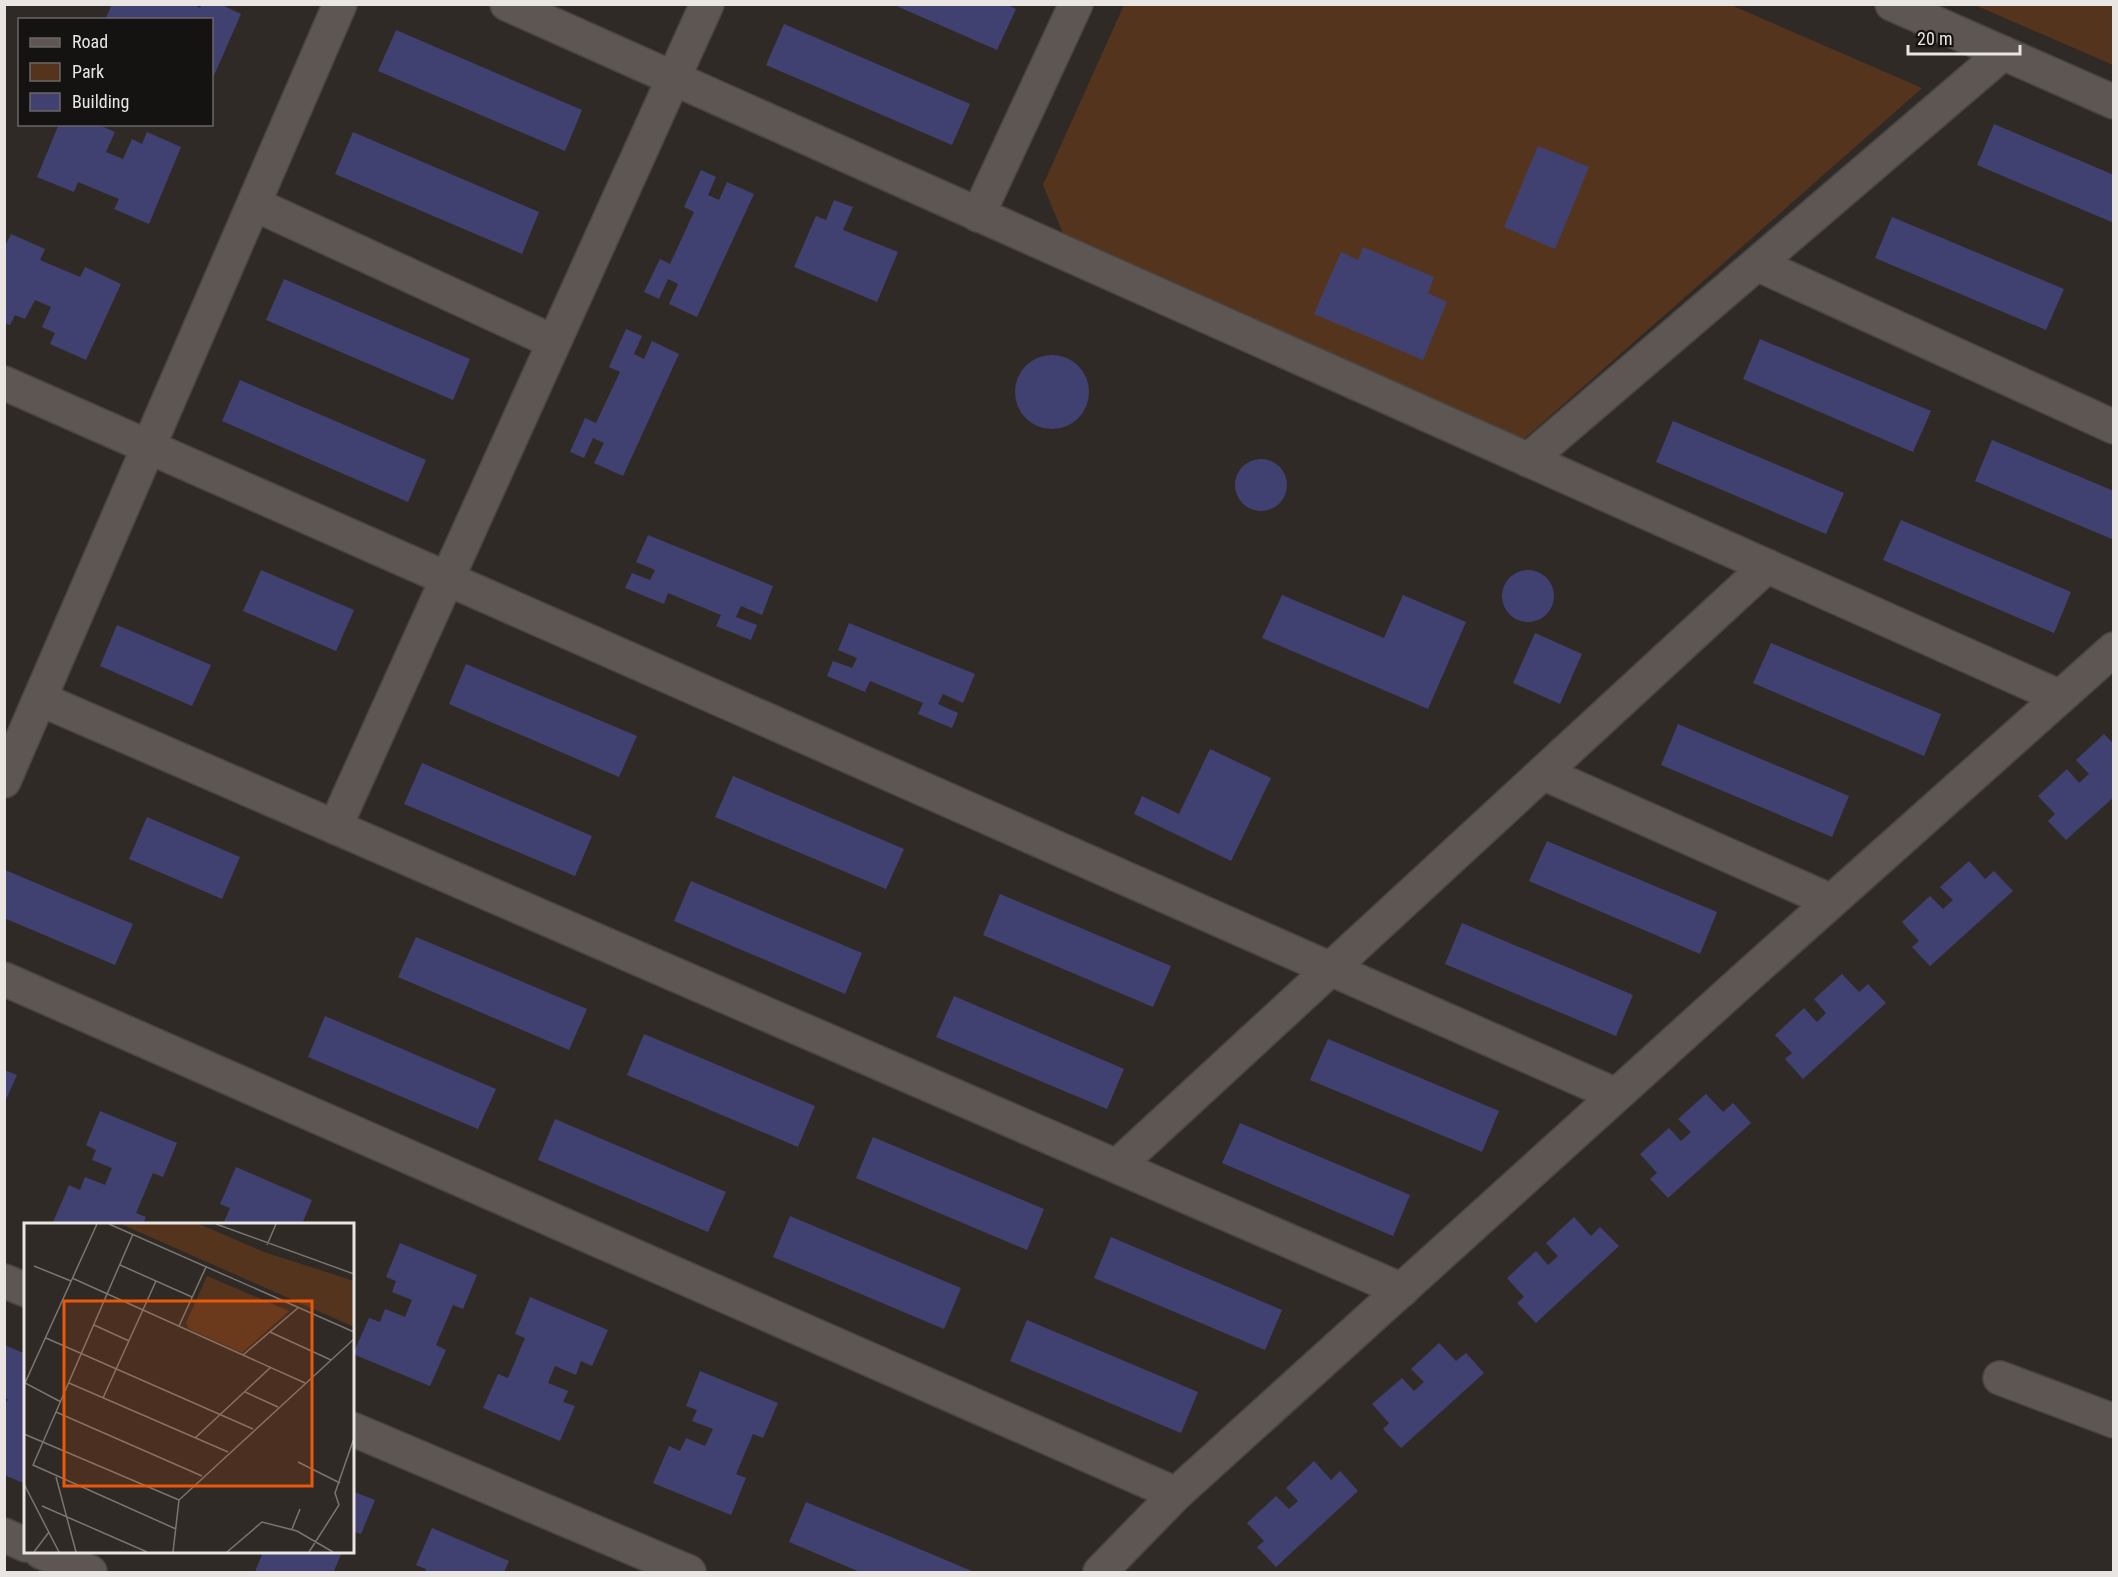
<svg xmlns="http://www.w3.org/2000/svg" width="2118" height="1577" viewBox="0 0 2118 1577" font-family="'Roboto Condensed',sans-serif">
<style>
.green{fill:#55341e}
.building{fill:#414171}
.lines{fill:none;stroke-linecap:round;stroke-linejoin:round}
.minor-casing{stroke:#494542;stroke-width:36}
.minor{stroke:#5d5653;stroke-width:33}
.inset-road{fill:none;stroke:#797571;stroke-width:1.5}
.view{fill:#e8590c;fill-opacity:0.15;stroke:#e8590c;stroke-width:3}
.inset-edge{fill:none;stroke:#e8e5e2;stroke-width:3}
</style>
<rect width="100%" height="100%" fill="#2f2a26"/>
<g class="green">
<polygon points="1124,5 1731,5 1922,88 1523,440 1064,236 1043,185"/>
<polygon points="1975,5 2113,5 2113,65"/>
</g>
<g class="building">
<polygon points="112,4 192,4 200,8 202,4 220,4 241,14 212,80 212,20 105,20"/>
<polygon points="892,4 1006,4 1016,9 997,50"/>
<polygon points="784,24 970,104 952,145 766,65"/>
<polygon points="396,30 582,110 565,151 378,71"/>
<polygon points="59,124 102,124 101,126 115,132 106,152 123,159 132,139 142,144 147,132 181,147 149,224 114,209 119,199 78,182 74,192 37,177"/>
<polygon points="1994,124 2114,175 2114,223 1977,165"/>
<polygon points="353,132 539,212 522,254 335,174"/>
<polygon points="1538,146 1589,167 1555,249 1504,227"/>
<polygon points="701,170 716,177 708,195 719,200 727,182 754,194 697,317 669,304 678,284 668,279 659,299 644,292 660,259 670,264 694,212 684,207"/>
<polygon points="834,200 853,207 843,230 898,252 877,302 794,267 816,216 826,220"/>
<polygon points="1892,217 2064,289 2046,330 1875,258"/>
<polygon points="11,234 45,249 40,260 80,277 85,267 121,284 86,360 50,344 55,333 42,327 51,307 35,300 25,319 15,315 10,325 4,323 4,248"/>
<polygon points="1363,247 1434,277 1428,293 1447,302 1423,360 1314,314 1341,252 1358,260"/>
<polygon points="284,279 470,359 453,400 266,320"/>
<polygon points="626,329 642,336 634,354 644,359 652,341 679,354 623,476 594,463 604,443 593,438 584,458 570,452 585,418 596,423 620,372 609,367"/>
<polygon points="1760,339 1931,411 1913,452 1743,379"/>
<circle cx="1052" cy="392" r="37"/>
<polygon points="240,380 426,460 408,502 222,421"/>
<polygon points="1673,421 1844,493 1826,534 1656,462"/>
<polygon points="1992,440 2114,491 2114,540 1975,481"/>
<circle cx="1261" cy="485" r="26"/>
<polygon points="1901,520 2071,592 2054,633 1883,560"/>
<polygon points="648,535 773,586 762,615 741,606 736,617 757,625 751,640 716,626 721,615 668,593 664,604 625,588 632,573 650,580 655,570 636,562"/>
<circle cx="1528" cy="596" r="26"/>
<polygon points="261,570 354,610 336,651 243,611"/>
<polygon points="1282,595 1384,638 1403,595 1466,622 1428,709 1262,638"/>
<polygon points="849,623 975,674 963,703 943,694 938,704 958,713 952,728 918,714 923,703 870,681 865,692 827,676 833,661 852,668 857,658 838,650"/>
<polygon points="117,625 211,665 192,706 100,666"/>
<polygon points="1535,633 1582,654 1560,704 1513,683"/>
<polygon points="1771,643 1941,714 1924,756 1753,683"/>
<polygon points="466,664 637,736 619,777 449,704"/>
<polygon points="1678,724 1849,796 1832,837 1661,765"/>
<polygon points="2104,734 2114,744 2114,797 2066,840 2048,821 2055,814 2038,796 2067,769 2079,783 2089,774 2076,760"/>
<polygon points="1210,749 1271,778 1231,861 1134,814 1142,796 1179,814"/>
<polygon points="422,763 592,836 575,876 404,804"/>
<polygon points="733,776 904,849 886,889 715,817"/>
<polygon points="147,817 240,857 222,899 129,859"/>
<polygon points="1547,841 1717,912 1700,954 1529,881"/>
<polygon points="1969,861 1985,879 1994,871 2013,891 1930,966 1912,947 1919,941 1902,922 1930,896 1943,909 1953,900 1940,887"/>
<polygon points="5,870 133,924 115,965 4,918"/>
<polygon points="691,881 862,953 845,994 674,921"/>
<polygon points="1000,894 1171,966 1153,1007 983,935"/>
<polygon points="1462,923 1633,995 1616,1036 1445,964"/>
<polygon points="416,937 587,1009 569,1050 398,977"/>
<polygon points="1842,974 1859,992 1868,984 1886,1003 1803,1079 1785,1059 1792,1053 1775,1035 1804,1008 1817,1022 1826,1013 1814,999"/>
<polygon points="954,996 1124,1069 1107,1109 936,1037"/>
<polygon points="325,1016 496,1089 478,1129 308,1057"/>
<polygon points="644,1034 815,1106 798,1147 627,1075"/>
<polygon points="1328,1039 1499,1111 1482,1152 1310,1080"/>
<polygon points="4,1070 17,1075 4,1104"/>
<polygon points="1706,1094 1723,1112 1733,1103 1751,1123 1668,1198 1650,1179 1657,1173 1640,1154 1669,1128 1681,1141 1691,1132 1678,1119"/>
<polygon points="100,1111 177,1143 163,1177 153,1173 136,1213 146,1217 143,1224 59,1224 53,1222 69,1185 80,1190 85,1177 105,1185 112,1168 92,1160 96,1150 86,1145"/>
<polygon points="555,1119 726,1192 708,1232 538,1160"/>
<polygon points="1240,1123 1410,1195 1393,1236 1222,1163"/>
<polygon points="873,1137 1044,1209 1027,1250 856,1178"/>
<polygon points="236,1167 312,1200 302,1224 223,1224 230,1208 220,1204"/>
<polygon points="790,1216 961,1288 944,1329 773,1257"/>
<polygon points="1574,1217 1591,1236 1600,1227 1619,1246 1536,1323 1517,1303 1524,1297 1507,1278 1536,1251 1548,1265 1558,1256 1546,1243"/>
<polygon points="1111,1237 1282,1310 1265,1350 1094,1278"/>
<polygon points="400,1243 477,1275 463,1309 453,1305 436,1345 446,1350 430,1386 353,1354 369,1318 380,1322 385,1309 405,1317 412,1300 392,1292 396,1281 386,1277"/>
<polygon points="530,1297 608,1330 592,1366 581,1361 576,1375 555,1366 548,1383 568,1391 563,1402 575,1406 560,1441 483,1408 498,1374 508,1378 525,1338 515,1334"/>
<polygon points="1027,1320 1198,1392 1181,1433 1010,1361"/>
<polygon points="1439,1343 1456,1361 1466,1353 1484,1373 1401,1448 1383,1429 1389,1423 1372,1404 1402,1378 1414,1391 1424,1382 1411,1369"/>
<polygon points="4,1345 26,1354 26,1484 4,1475 4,1406 8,1399 4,1398"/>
<polygon points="700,1371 778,1403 763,1438 753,1434 736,1474 746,1478 731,1515 653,1483 669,1446 680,1451 686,1438 705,1446 713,1429 692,1421 697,1410 686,1406"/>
<polygon points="1314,1461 1331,1480 1340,1471 1358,1491 1276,1567 1257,1547 1264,1541 1247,1523 1276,1496 1289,1509 1298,1501 1286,1488"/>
<polygon points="352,1491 375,1500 361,1534 352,1531"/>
<polygon points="806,1502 891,1537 974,1572 860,1572 789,1542"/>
<polygon points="432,1528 509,1561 504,1572 425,1572 426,1569 416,1565"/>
<polygon points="263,1552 342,1552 334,1571 338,1572 255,1572"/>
</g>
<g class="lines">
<g class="minor-casing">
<g id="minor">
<polyline points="507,4 2060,697"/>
<polyline points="1892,4 2114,102"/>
<polyline points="254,204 554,342"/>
<polyline points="978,215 1076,4"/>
<polyline points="1757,264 2114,427"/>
<polyline points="4,383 1616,1095"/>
<polyline points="1528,460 2003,53"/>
<polyline points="40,699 1402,1290"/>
<polyline points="1543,773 1831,901"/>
<polyline points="4,781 340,4"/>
<polyline points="335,827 707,4"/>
<polyline points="4,979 1176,1494"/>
<polyline points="1117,1166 1767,566"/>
<polyline points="4,1281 26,1290"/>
<polyline points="2000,1378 2114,1421"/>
<polyline points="352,1429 689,1572"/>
<polyline points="4,1535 26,1545"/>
<polyline points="41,1552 90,1572"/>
<polyline points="1100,1572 1176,1494 1750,974 2114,649"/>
</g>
</g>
<use href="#minor" class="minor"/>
</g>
<g transform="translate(24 1223)">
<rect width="330" height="330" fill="#2f2a26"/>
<path d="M97 1H175L240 29 330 58V104ZM183 53 265 88 218 130 165 106 162 100Z" fill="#55341e"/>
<path class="inset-road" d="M85 1 330 109M192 1 330 51M109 11 9 242 152 306M243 22 252 1M96 42 168 74M10 43 47 58M48 55 281 160M70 102 105 118M155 103 182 44M246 109 307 137M22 115 229 206M219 132 275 84M45 160 204 229M221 169 254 184M79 175 132 58M37 179 1 160 73 1M32 189 178 253M0 211 155 277M171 215 247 144M274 239 316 260M32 254 52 329M0 261 35 329M18 283 123 329M268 306 276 286M10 329 25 309M149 329 155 277 330 116M203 329 238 299 273 308 309 329M285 329 315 282 311 270 330 215"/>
<path class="view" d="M40 78H288V263H40Z"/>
<rect width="330" height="330" class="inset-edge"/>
</g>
<rect width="2118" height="1577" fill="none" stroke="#e8e5e2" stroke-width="12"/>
<rect x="18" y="18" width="195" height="108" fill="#151311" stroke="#696765" stroke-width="1.5"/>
<rect x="30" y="38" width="30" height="9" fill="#5d5653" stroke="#696765" stroke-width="1.5"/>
<text x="72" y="48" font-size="18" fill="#e8e5e2">Road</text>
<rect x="30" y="63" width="30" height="18" fill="#55341e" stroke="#696765" stroke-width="1.5"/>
<text x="72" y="78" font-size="18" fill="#e8e5e2">Park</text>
<rect x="30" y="93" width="30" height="18" fill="#414171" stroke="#696765" stroke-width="1.5"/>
<text x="72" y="108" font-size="18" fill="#e8e5e2">Building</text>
<path d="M1908 45v9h112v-9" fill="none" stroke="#e8e5e2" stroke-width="3"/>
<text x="1917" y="45" font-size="18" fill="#e8e5e2" stroke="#151311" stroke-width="4.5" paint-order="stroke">20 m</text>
</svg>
